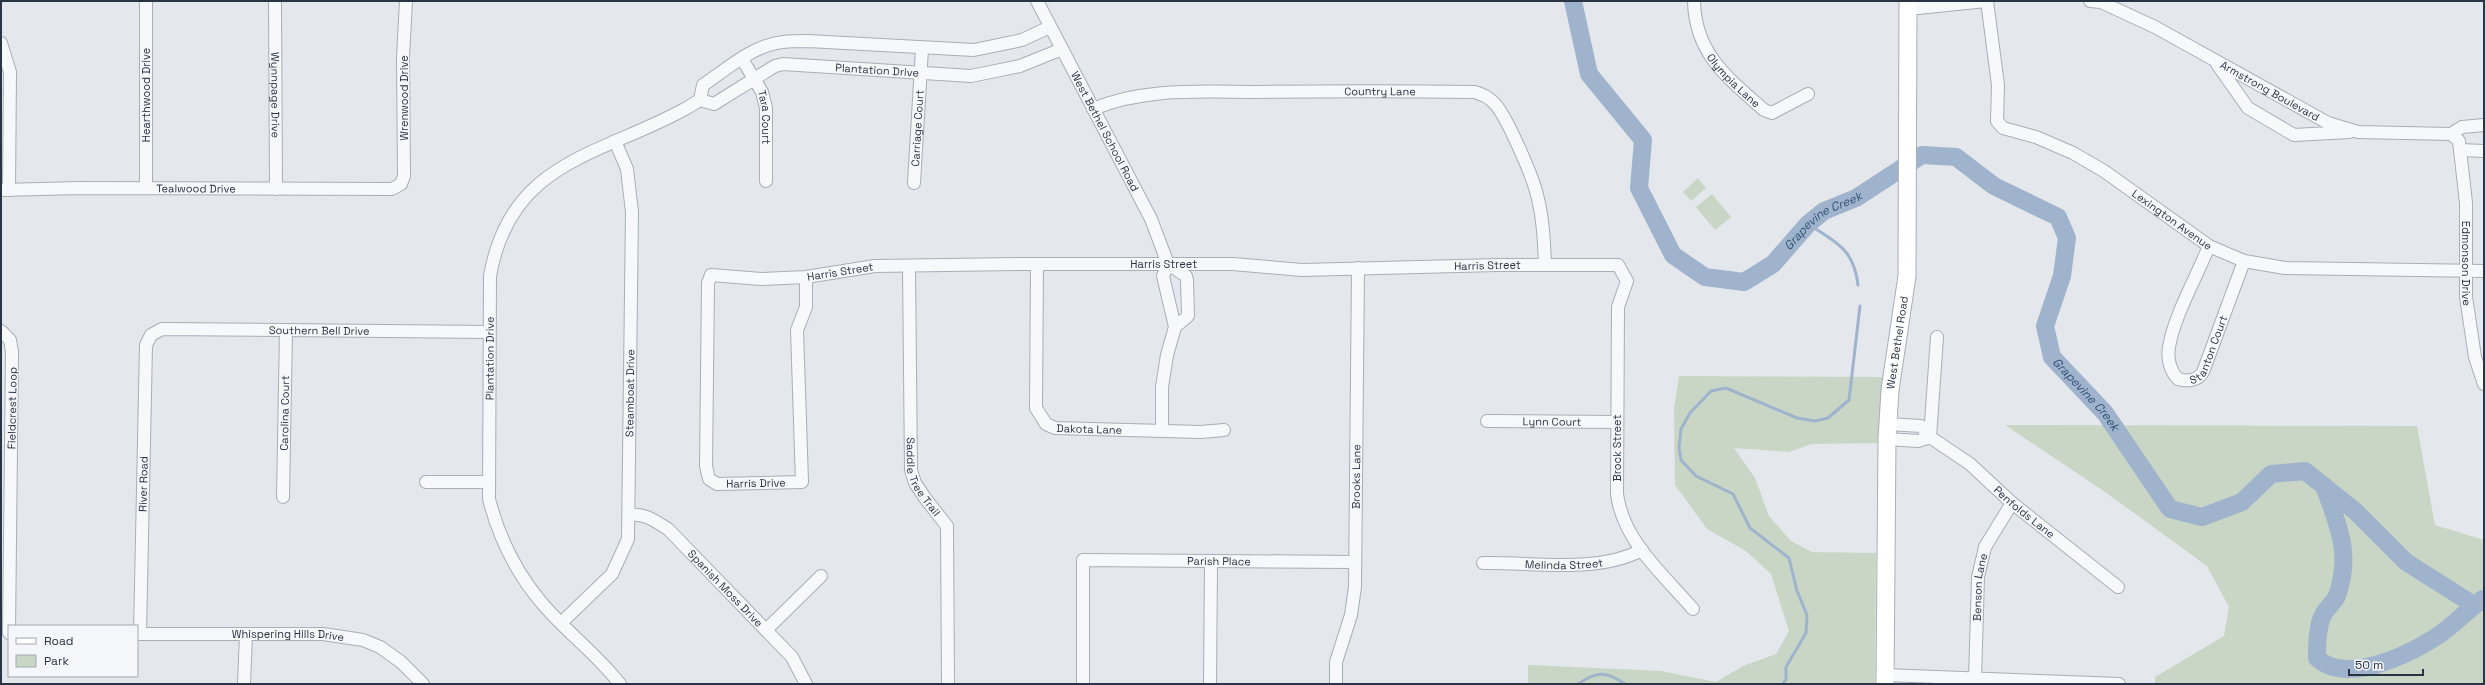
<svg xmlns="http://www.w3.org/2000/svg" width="2485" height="685" viewBox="0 0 2485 685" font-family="'Space Grotesk',sans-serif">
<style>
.green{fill:#c9d6c5}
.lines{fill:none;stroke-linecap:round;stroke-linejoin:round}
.stream{stroke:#9fb4cc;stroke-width:3}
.river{stroke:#9fb4cc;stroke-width:18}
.street-casing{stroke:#a9aeb7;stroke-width:14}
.secondary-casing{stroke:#a9aeb7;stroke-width:19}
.street{stroke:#f7f8fa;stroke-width:12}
.secondary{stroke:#fff;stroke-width:17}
.labels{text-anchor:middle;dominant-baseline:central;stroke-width:3;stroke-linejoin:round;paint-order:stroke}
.street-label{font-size:11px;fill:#2b3445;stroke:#f4f6f9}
.water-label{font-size:12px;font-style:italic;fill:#34527a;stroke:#f4f6f9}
</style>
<rect width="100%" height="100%" fill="#e4e7ec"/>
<g class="green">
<polygon points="1698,178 1706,188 1691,201 1683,192"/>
<polygon points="1712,194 1731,217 1715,230 1696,207"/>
<polygon points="1679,376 1883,377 1878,443 1812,444 1789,452 1734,448 1755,478 1769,516 1791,541 1812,552 1876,553 1875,684 1528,684 1528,665 1661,671 1716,682 1743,666 1776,654 1789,631 1771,574 1746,551 1707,529 1675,485 1674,408"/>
<polygon points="2005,425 2417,426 2435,525 2484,540 2484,684 2155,684 2155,677 2224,636 2229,607 2207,566 2108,494"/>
</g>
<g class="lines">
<g class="stream">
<path d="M1808 224C1836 242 1854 249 1858 285"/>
<path d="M1578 684C1597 671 1606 671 1625 684"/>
<polyline points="1783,684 1786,679 1786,667 1806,633 1807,615 1797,591 1789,558 1750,528 1733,494 1696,476 1681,460 1679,448 1681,429 1690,413 1711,391 1726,388 1797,418 1815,421 1828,418 1849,400 1860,306"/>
</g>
<g class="river">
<path id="s1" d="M1573 1 1589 74 1643 140 1639 188 1673 255 1705 277 1744 282 1773 264 1808 224 1824 211 1856 198 1922 155 1956 157 1994 186 2058 217 2067 238 2062 276 2045 326 2052 357 2105 413 2170 509 2202 517 2242 502 2271 474 2305 471 2355 511 2406 562 2474 605"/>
<path d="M2324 486C2338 525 2352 553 2337 596 2334 602 2328 607 2324 613 2317 625 2317 645 2317 658 2346 685 2406 656 2436 637 2453 626 2467 610 2483 599"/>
</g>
<g class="street-casing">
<g id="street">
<polyline points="146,1 146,188"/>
<path id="s2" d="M275 1 276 189"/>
<path id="s3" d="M1037 1 1151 219 1168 264"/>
<path id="s4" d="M1694 1C1695 54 1728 78 1764 110L1772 113 1808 94"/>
<path id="s5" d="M1987 1 1998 85 1997 121 2003 128 2036 137 2073 153 2104 171 2209 246 2244 261 2285 268 2484 271"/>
<path id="s6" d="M2090 1 2101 2 2155 27 2328 123 2358 132 2451 134 2459 141 2466 203V297L2475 357 2484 384"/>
<polyline points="1908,9 1986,1"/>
<polyline points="1,43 10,72 9,190"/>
<path id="s7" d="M742 59 762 92 766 108V181"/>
<polyline points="2217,64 2248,108 2294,135 2349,132"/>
<path id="s8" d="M700 100 714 104 775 66 783 64 971 76 1020 66 1062 49"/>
<path id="s9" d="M1093 109C1145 87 1203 92 1258 92 1331 91 1403 91 1475 92 1483 95 1489 97 1495 104 1507 117 1533 177 1537 195 1543 217 1544 241 1545 264"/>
<polyline points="2451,134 2462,127 2484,125"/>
<polyline points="2460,150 2484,151"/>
<path id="s10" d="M914 183 922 49"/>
<path id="s11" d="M1 190 79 188 392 189 401 184 404 176 403 57 406 1"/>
<path id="s12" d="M2209 246C2197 276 2174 316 2169 347 2167 358 2170 371 2178 379 2188 382 2198 380 2203 372L2244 261"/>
<path id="s13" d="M1037 264 1036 408 1046 424 1055 428 1201 432 1224 430"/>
<polyline points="1168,264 1186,276 1187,280 1188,316 1175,327"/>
<path id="s14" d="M909 266 911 470 915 483 925 498 947 526 948 684"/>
<path id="s15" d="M806 277V307L797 330 802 482 717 484 709 479 706 466 708 283 711 275 761 279 806 277 875 266 1017 264H1233L1302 270 1497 265H1618L1627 281 1618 307 1617 494C1623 541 1663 574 1693 609"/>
<polyline points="1,331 10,340 12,352 9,633"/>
<path id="s16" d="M1487 421 1617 422"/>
<path id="s17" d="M1888 424 1921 426 1930 437 1970 464 2012 503 2118 587"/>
<polyline points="1162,431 1162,387 1167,355 1175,327 1163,276 1168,264"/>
<polyline points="1930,437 1937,337"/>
<polyline points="1887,439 1918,441 1930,437"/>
<polyline points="426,482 489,482"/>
<path id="s18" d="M283 497 286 330"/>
<path id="s19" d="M630 515C645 513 655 521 668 529L792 657 806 684"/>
<path id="s20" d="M1483 563C1533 562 1596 574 1642 550"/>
<path id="s21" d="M561 623 612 574 628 539 632 212 627 169 615 141"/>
<polyline points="766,630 821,576"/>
<path id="s22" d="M137 634H323L363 640 380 647 401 662 423 684"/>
<path id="s23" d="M140 634 146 345 151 335 162 329 489 332"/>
<polyline points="1885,675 2119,684"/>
<path id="s24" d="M1975 679 1978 577 1985 547 2012 503"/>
<polyline points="244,684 246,634"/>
<path id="s25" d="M620 684C597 654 565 631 541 602 515 571 499 538 489 499L490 276C510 161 599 156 685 109L700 100 703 85C727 69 753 45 783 42 791 41 800 41 808 41L974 50 1022 40 1050 27"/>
<path id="s26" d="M1083 684V560L1355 562"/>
<polyline points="1210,684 1211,562"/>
<path id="s27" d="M1336 684V662L1351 615 1355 587 1358 268"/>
</g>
</g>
<g class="secondary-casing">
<g id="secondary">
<path id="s28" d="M1885 684 1887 439 1890 390 1907 276 1908 1"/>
</g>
</g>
<use href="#street" class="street"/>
<use href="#secondary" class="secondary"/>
</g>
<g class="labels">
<g class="street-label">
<text stroke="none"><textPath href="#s8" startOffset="189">Plantation Drive</textPath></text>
<text stroke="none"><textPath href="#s4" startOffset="92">Olympia Lane</textPath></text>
<text stroke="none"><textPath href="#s9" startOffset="289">Country Lane</textPath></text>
<text stroke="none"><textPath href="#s6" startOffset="202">Armstrong Boulevard</textPath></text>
<text transform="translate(146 95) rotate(-90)">Hearthwood Drive</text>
<text stroke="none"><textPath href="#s2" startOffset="94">Wynnpage Drive</textPath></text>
<text transform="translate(404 98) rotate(-90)">Wrenwood Drive</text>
<text stroke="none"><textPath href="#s7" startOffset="64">Tara Court</textPath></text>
<text stroke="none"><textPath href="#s10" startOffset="55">Carriage Court</textPath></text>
<text stroke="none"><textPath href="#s3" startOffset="147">West Bethel School Road</textPath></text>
<text stroke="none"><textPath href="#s11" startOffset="195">Tealwood Drive</textPath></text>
<text stroke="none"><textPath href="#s5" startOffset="324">Lexington Avenue</textPath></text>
<text stroke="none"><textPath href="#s6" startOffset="526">Edmonson Drive</textPath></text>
<text stroke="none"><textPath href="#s15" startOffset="960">Harris Street</textPath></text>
<text stroke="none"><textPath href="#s15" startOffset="1284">Harris Street</textPath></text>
<text stroke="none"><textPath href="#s15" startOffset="636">Harris Street</textPath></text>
<text stroke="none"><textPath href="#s23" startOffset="470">Southern Bell Drive</textPath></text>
<text stroke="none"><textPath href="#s28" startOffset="342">West Bethel Road</textPath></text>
<text stroke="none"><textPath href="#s12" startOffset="193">Stanton Court</textPath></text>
<text stroke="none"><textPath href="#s25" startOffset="371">Plantation Drive</textPath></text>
<text stroke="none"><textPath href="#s21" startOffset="255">Steamboat Drive</textPath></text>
<text transform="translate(12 408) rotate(-89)">Fieldcrest Loop</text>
<text stroke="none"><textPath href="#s18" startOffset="84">Carolina Court</textPath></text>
<text stroke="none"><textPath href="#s16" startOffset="65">Lynn Court</textPath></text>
<text stroke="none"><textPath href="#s13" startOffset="207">Dakota Lane</textPath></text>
<text transform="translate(1617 448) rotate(-90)">Brock Street</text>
<text stroke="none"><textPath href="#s14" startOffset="214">Saddle Tree Trail</textPath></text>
<text stroke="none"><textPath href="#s27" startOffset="210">Brooks Lane</textPath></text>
<text transform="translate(756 483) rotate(-1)">Harris Drive</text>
<text stroke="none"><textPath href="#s23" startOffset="150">River Road</textPath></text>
<text stroke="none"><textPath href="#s17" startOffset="168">Penfolds Lane</textPath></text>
<text stroke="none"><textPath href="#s26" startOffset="260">Parish Place</textPath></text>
<text stroke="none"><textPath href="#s20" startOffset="81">Melinda Street</textPath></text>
<text stroke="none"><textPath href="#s24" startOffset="92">Benson Lane</textPath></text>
<text stroke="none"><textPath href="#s19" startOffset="124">Spanish Moss Drive</textPath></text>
<text stroke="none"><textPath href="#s22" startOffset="151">Whispering Hills Drive</textPath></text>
</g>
<g class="water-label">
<text stroke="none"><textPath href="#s1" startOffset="463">Grapevine Creek</textPath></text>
<text stroke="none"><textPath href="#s1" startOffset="932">Grapevine Creek</textPath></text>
</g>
</g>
<rect width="2485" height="685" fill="none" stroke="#2b3445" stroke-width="4"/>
<rect x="8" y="625" width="130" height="52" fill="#f4f6f9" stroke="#a4a8b1"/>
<rect x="16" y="638" width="20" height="6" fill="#ffffff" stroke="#a4a8b1"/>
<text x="44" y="645" font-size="12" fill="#2b3445">Road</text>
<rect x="16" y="655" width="20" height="12" fill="#c9d6c5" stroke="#a4a8b1"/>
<text x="44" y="665" font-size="12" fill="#2b3445">Park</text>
<path d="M2349 669v6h74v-6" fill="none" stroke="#2b3445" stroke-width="2"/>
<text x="2355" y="669" font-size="12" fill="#2b3445" stroke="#f4f6f9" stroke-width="3" paint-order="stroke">50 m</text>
</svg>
